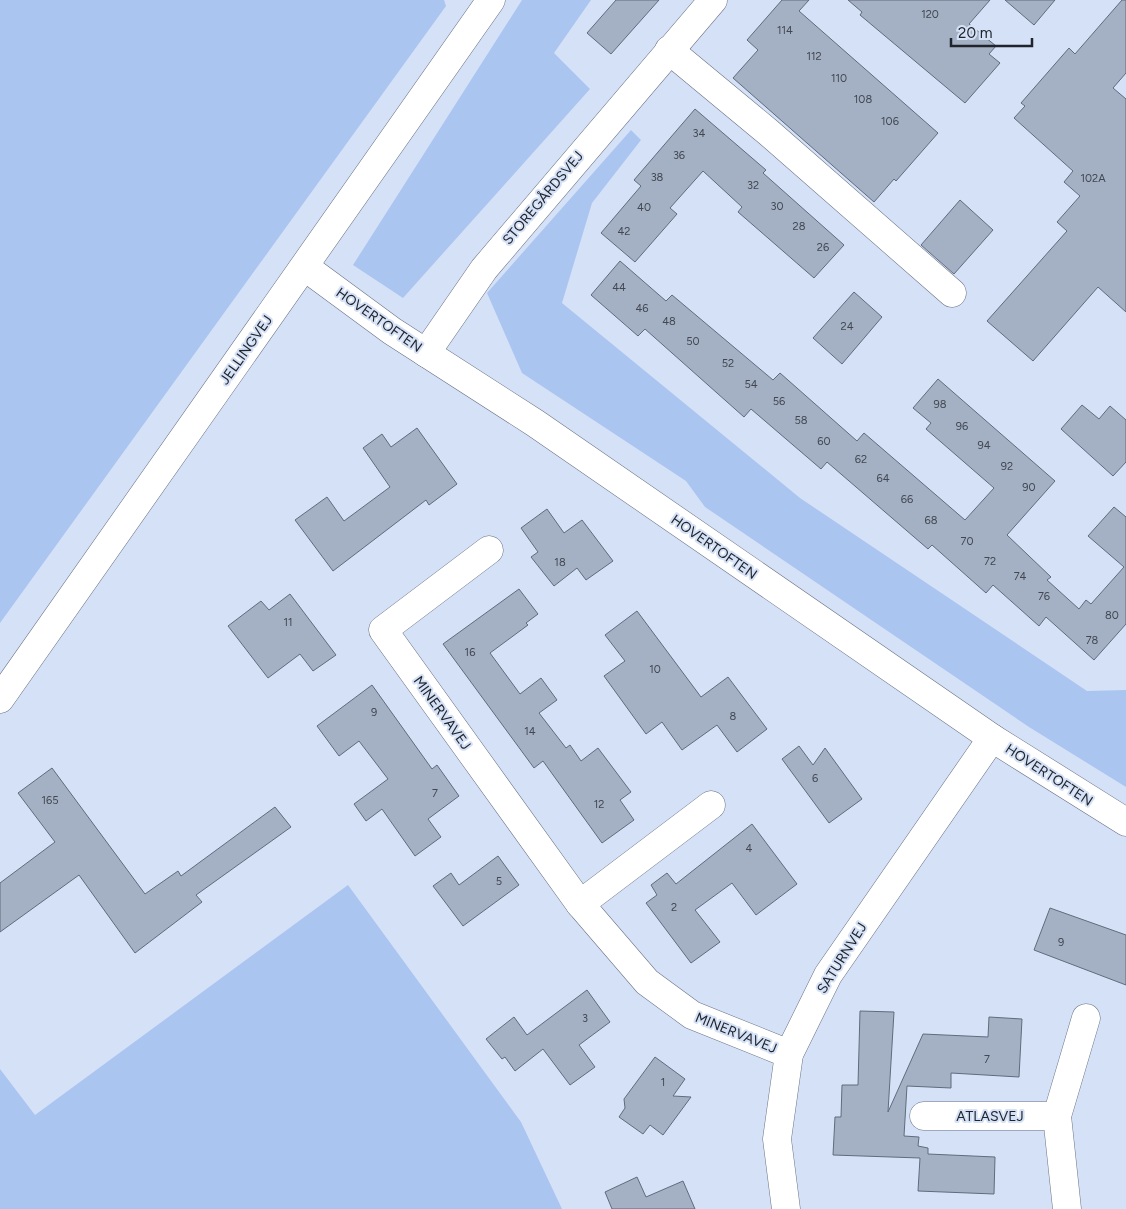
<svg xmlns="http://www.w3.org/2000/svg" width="1126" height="1209" viewBox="0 0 1126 1209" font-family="Figtree,sans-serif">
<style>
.green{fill:#abc5f1}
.building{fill:#a4b0c4;stroke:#606b7d}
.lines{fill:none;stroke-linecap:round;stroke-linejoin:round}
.minor-casing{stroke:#687385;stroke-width:29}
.tertiary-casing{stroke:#687385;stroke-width:29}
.secondary-casing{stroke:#687385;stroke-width:29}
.minor{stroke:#fff;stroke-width:28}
.tertiary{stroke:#fff;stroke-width:28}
.secondary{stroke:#fff;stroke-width:28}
.labels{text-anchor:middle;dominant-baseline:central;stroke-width:4;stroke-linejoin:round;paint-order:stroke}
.number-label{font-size:11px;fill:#414852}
.street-label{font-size:14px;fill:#20252c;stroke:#d5e1f6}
</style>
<rect width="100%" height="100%" fill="#d5e1f6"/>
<g class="green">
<polygon points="0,0 444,0 446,6 0,623"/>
<polygon points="522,0 591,0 554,53 590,89 403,298 353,265"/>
<polygon points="631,130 641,140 592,203 562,303 800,498 1087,691 1126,690 1126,787 1029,727 705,507 686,481 522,373 487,293"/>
<polygon points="348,885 521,1122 562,1209 0,1209 0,1069 35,1115"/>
</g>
<g class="building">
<polygon points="616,0 659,0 611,54 587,33"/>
<polygon points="782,0 809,0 799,11 938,133 896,181 894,179 874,202 733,78 758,50 747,40"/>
<polygon points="848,0 990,0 969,24 996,46 989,54 1000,63 965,103 860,15 862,12"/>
<polygon points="1005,0 1055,0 1034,25"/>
<polygon points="1122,0 1126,0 1126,73 1113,88 1126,99 1126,312 1098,287 1033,361 987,321 1067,231 1057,222 1080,196 1064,182 1073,171 1014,118 1025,106 1021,103 1069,48 1075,54"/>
<polygon points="695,109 766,170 763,173 844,245 814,278 738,212 742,207 703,171 670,208 677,214 635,262 601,233 641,186 634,180"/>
<polygon points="960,200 993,230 954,274 921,245"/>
<polygon points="620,261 666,301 672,295 773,380 780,373 857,441 864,433 965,520 994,488 926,429 931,423 913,408 938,379 1055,481 1007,535 1051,577 1047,580 1079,609 1086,600 1091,604 1124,567 1088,536 1114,507 1126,517 1126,624 1094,660 1046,617 1039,626 993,585 986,593 932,545 928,549 827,462 821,469 751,409 744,417 645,329 638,336 591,295"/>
<polygon points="854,292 882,317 842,364 813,338"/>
<polygon points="1082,405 1099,419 1110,406 1126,420 1126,462 1113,476 1061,429"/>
<polygon points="417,428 457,484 429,505 426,500 333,571 295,520 327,497 344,521 390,487 363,448 382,434 391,447"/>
<polygon points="547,509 564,533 582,520 613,561 586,580 577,568 554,586 531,557 538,552 521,528"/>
<polygon points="519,589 538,614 526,623 528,625 490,653 520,694 541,678 557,700 539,713 566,748 570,745 581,761 598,748 631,792 620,800 634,820 602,843 543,761 534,768 443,644"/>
<polygon points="290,594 336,655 313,671 300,654 268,678 228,626 261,601 269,610"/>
<polygon points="637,611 701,697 728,677 767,729 737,752 717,725 682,750 662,722 646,734 604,676 625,661 605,635"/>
<polygon points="372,685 432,769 437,765 459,796 428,819 441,837 415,856 382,809 366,821 354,804 388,779 359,741 339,756 317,726"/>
<polygon points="799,746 813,765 825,748 862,799 829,823 782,759"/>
<polygon points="52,768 145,894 178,871 181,876 275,807 291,827 196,895 202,902 135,953 79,875 0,932 0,883 55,842 18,793"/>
<polygon points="752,824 797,884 756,915 732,883 695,910 720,942 691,963 646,903 657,895 651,885 667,873 676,884"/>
<polygon points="498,856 519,885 463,926 433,886 451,873 459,885"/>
<polygon points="1050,908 1126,935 1126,985 1034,950"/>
<polygon points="587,990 610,1022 579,1045 595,1067 570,1085 543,1049 515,1071 505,1057 502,1059 486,1039 514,1017 527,1035"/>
<polygon points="860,1011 894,1012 888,1112 923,1034 988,1037 989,1017 1022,1019 1019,1077 951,1073 951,1088 907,1086 904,1136 919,1137 918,1146 928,1148 928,1154 995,1157 994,1194 918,1191 920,1158 833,1155 835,1117 841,1117 842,1085 858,1085"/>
<polygon points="655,1057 685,1079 673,1096 691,1097 663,1135 650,1125 643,1134 619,1117 625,1108 624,1099"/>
<polygon points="637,1177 646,1197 683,1181 695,1209 612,1209 605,1192"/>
</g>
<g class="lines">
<g class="minor-casing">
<g id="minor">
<polyline points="669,50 768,132 952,293"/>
<polyline points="426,353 484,269 713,0"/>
<polyline points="489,550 383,630 580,904 647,982 692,1015 789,1054"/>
<polyline points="580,904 711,805"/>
<polyline points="924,1116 1057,1116"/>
<polyline points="786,1209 777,1139 789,1054 828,975 992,738"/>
<polyline points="1067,1209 1057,1116 1086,1018"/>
</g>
</g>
<g class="tertiary-casing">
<polyline id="tertiary" points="305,267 392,331 535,423 992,738 1126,822"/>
</g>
<g class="secondary-casing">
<polyline id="secondary" points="0,699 491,0"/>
</g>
<use href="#minor" class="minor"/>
<use href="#tertiary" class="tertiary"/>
<use href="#secondary" class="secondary"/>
</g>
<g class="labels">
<g class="number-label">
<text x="930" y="14">120</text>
<text x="785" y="30">114</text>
<text x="814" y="56">112</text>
<text x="839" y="78">110</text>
<text x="863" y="99">108</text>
<text x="890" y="121">106</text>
<text x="699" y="133">34</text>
<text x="679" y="155">36</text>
<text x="657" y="177">38</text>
<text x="1093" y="178">102A</text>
<text x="753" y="185">32</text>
<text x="777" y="206">30</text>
<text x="644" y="207">40</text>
<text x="799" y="226">28</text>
<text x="624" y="231">42</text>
<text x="823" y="247">26</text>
<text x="619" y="287">44</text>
<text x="642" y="308">46</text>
<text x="669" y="321">48</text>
<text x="847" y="326">24</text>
<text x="693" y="341">50</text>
<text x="728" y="363">52</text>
<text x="751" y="384">54</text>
<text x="779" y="401">56</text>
<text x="940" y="404">98</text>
<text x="801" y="420">58</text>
<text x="962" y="426">96</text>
<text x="824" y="441">60</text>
<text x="984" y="445">94</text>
<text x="861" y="459">62</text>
<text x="1007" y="466">92</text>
<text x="883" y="478">64</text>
<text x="1029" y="487">90</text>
<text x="907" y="499">66</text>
<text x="931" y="520">68</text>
<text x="967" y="541">70</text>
<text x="990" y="561">72</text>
<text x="560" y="562">18</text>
<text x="1020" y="576">74</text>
<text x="1044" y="596">76</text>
<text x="1112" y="615">80</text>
<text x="288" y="622">11</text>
<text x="1092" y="640">78</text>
<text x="470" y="652">16</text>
<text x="655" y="669">10</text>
<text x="374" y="712">9</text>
<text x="733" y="716">8</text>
<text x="530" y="731">14</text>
<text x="815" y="778">6</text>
<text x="435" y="793">7</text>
<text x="50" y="800">165</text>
<text x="599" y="804">12</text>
<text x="749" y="848">4</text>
<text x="499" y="881">5</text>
<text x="674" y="907">2</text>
<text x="1061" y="942">9</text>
<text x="585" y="1018">3</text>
<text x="987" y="1059">7</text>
<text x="663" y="1082">1</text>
</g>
<g class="street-label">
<text transform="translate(543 198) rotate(-50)">STOREGÅRDSVEJ</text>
<text transform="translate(379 320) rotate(35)">HOVERTOFTEN</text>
<text transform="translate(246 350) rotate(-55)">JELLINGVEJ</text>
<text transform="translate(714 547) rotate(35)">HOVERTOFTEN</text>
<text transform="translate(442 713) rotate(54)">MINERVAVEJ</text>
<text transform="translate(1049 775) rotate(33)">HOVERTOFTEN</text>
<text transform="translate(842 958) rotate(-58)">SATURNVEJ</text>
<text transform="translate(736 1033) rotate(22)">MINERVAVEJ</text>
<text x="990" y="1116">ATLASVEJ</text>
</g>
</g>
<path d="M951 38v8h81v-8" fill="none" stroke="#20252c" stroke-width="2.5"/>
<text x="958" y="38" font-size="15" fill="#20252c" stroke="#d5e1f6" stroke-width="4" paint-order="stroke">20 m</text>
</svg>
